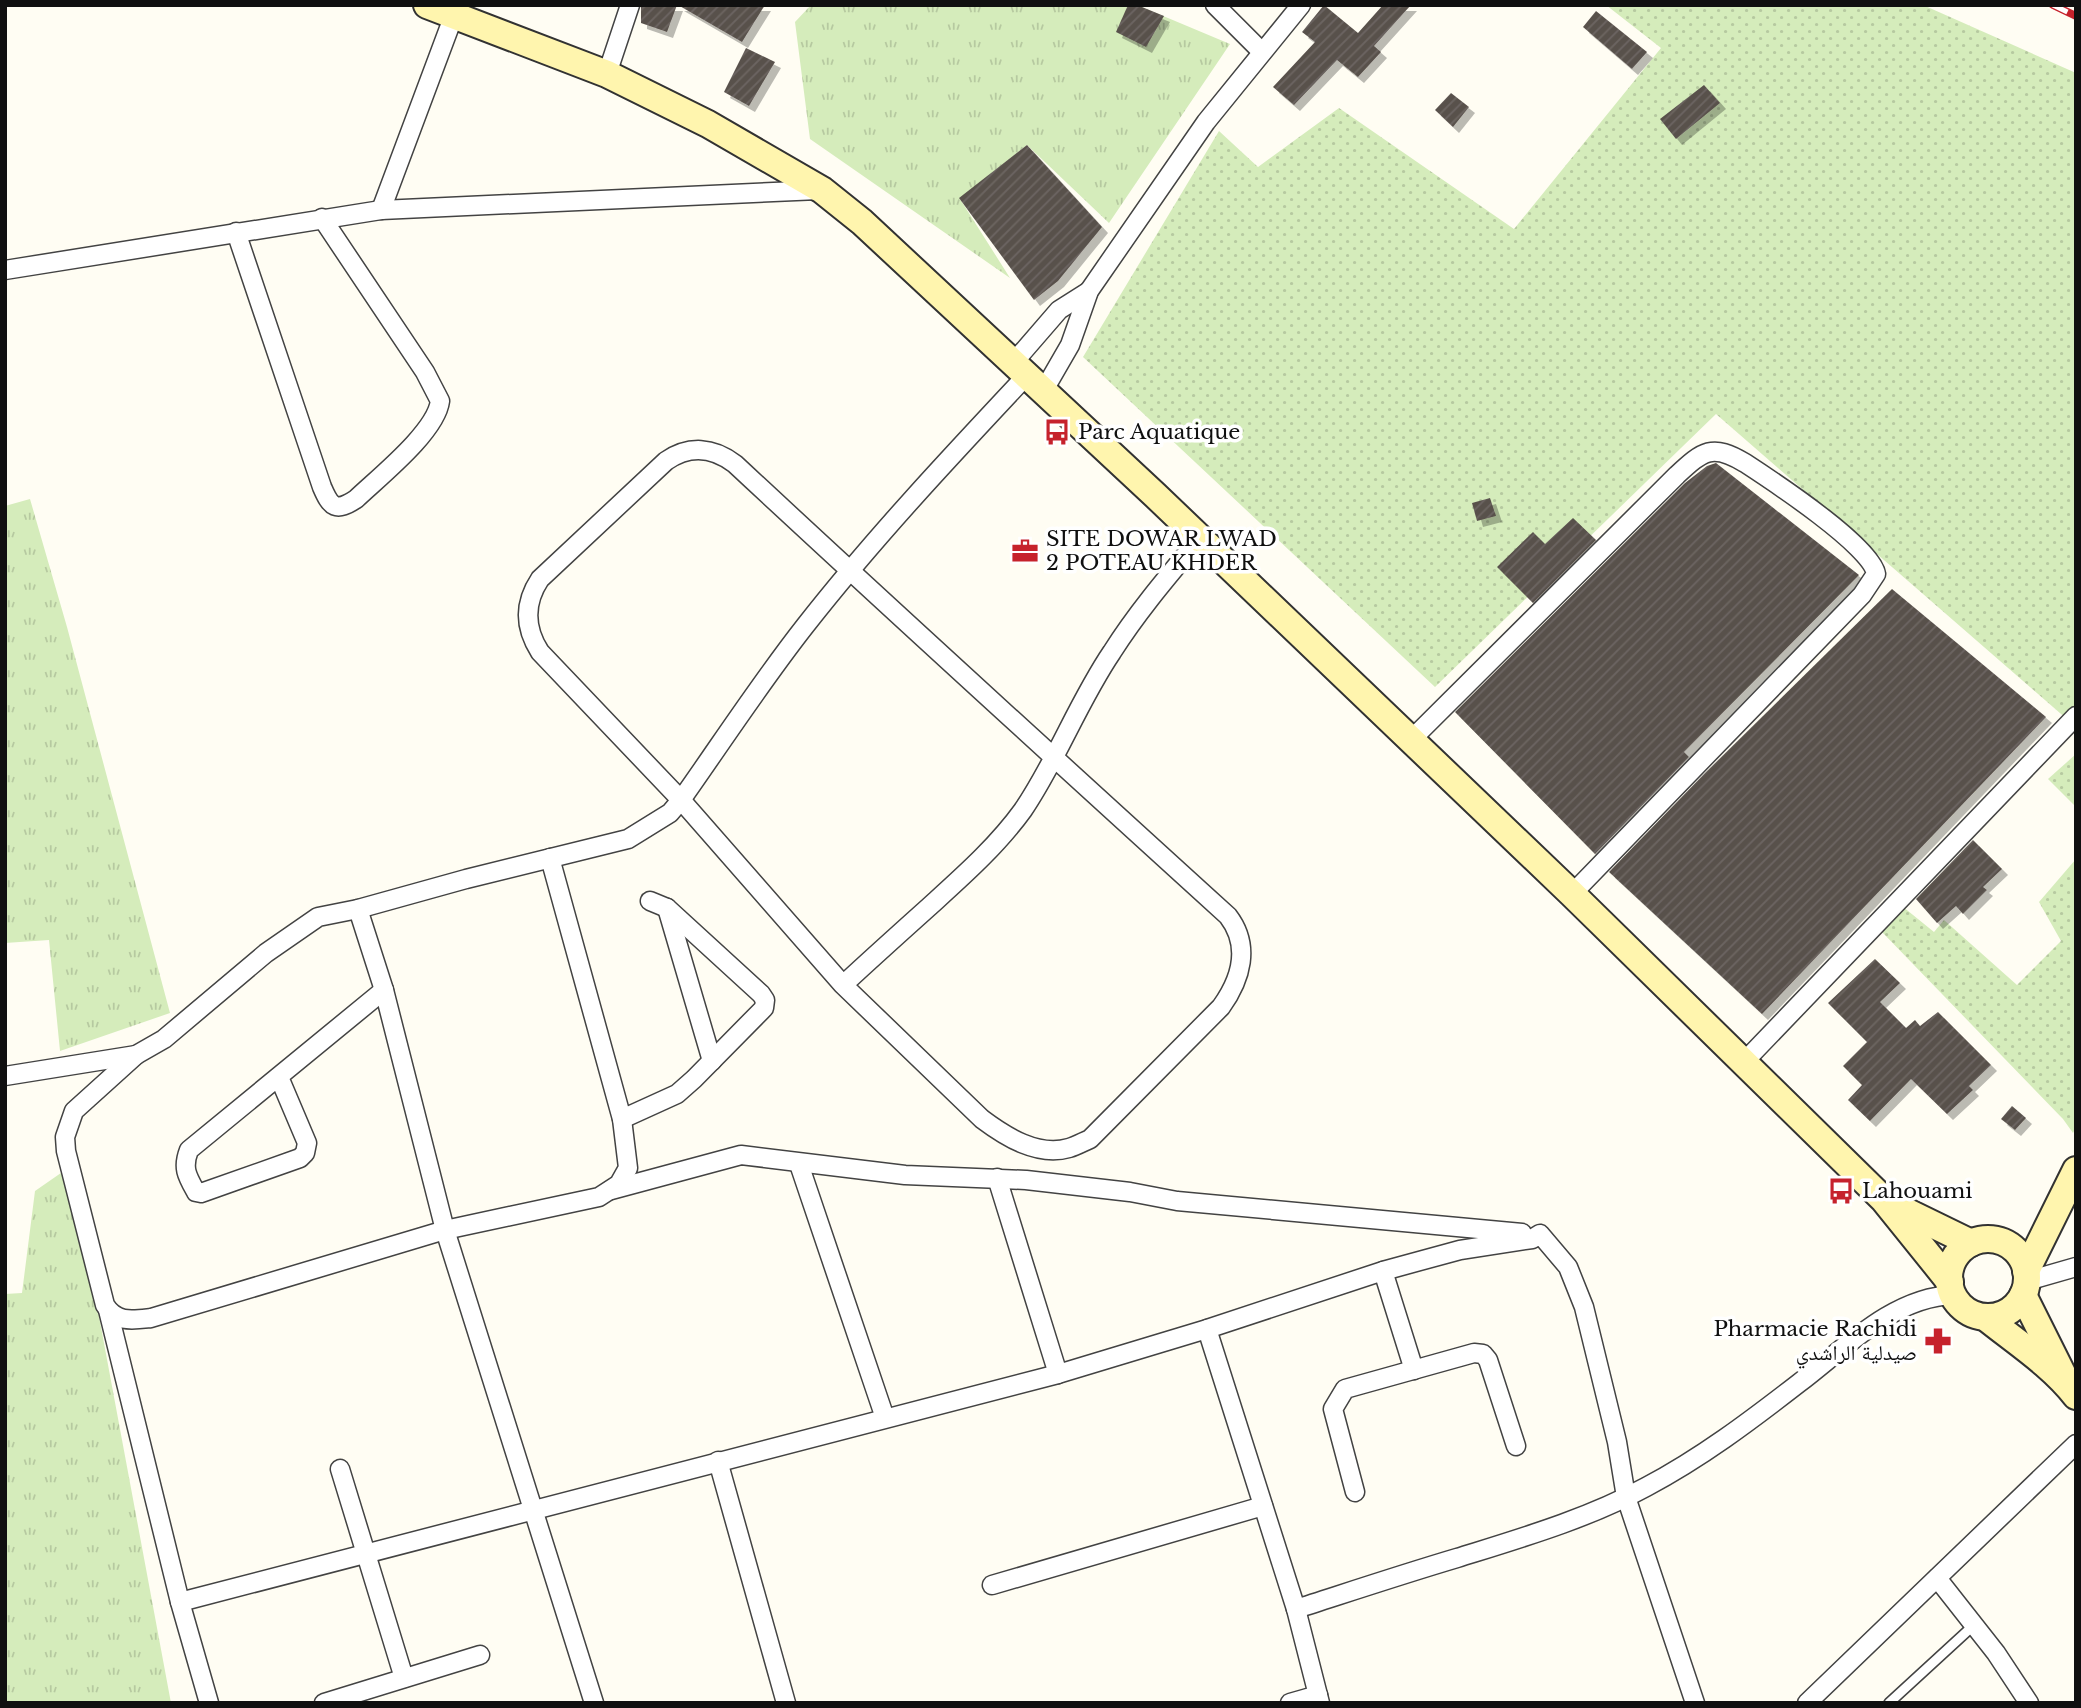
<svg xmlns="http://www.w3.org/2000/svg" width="2081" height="1708" viewBox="0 0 2081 1708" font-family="'Libre Baskerville','Noto Naskh Arabic',serif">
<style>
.grass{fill:url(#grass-tufts)}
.park{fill:url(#park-dots)}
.building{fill:url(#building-hatch);filter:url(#shadow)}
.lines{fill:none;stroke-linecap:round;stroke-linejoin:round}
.service-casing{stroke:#434343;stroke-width:12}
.minor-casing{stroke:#434343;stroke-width:21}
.secondary-casing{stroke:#323232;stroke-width:30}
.service{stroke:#fff;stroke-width:9}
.minor{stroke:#fff;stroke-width:18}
.secondary{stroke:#fff5ae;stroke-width:26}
.rail-casing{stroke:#c6222c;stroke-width:8}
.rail{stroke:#fff;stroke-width:5;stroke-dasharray:16;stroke-linecap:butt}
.labels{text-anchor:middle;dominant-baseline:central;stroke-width:7;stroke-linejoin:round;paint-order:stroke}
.poi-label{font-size:21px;fill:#101010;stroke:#fff;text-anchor:start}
</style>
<defs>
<pattern id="grass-tufts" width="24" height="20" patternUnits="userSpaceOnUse" patternTransform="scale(1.75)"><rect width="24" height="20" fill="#d5ecbb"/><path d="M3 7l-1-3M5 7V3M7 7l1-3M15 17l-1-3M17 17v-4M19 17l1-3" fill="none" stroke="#b6c9a0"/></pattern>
<pattern id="park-dots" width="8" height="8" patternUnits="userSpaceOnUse" patternTransform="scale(1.75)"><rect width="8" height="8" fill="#d5ecbb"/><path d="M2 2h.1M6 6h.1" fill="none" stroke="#b6c9a0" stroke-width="1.8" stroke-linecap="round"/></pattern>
<pattern id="building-hatch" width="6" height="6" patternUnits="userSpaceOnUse" patternTransform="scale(1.75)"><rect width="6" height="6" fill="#59514c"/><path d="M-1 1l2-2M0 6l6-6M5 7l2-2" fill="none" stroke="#6c6561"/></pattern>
<filter id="shadow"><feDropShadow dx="6" dy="6" stdDeviation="0" flood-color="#0004"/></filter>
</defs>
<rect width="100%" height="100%" fill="#fffdf3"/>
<g class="grass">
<polygon points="811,5 1137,5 1230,44 1109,223 1027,145 960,199 1010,278 810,139 795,22"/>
<polygon points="30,499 67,627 170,1013 60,1051 49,940 5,943 5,506"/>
<polygon points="71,1166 171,1703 5,1703 5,1294 22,1293 35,1191"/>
</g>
<g class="park">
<polygon points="1606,5 1923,5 2076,73 2076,727 1716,414 1435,687 1083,357 1219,131 1258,167 1339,108 1514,229 1661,48"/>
<polygon points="2076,754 2076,807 2048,779"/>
<polygon points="2076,859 2076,1127 2073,1133 2063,1119 1882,932 1897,902 1934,932 1944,920 2017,985 2061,941 2039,902"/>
</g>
<g class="building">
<polygon points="641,5 677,5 667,32 641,23"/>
<polygon points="678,5 765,5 742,42"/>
<polygon points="1128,5 1137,5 1164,16 1146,47 1116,32"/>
<polygon points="1324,5 1358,33 1383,5 1411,5 1374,46 1381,52 1358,77 1337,60 1294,105 1273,87 1315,42 1302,32"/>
<polygon points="1596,11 1647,52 1632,69 1583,27"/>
<polygon points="746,48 775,62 749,106 724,92"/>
<polygon points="1704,85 1720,103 1676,139 1660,119"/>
<polygon points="1451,93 1469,107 1453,127 1435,110"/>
<polygon points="1027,145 1102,227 1058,281 1034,300 959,198"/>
<polygon points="1716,463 1859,575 1684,752 1689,757 1595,854 1455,712 1685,483 1707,466"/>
<polygon points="1490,498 1496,516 1477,521 1472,503"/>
<polygon points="1573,518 1596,540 1533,603 1497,567 1533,532 1545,544"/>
<polygon points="1892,589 2046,717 1762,1014 1609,872 1705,773"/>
<polygon points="1973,840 2002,869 1983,887 1987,890 1963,914 1956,906 1937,923 1916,899"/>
<polygon points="1875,959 1900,983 1880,1002 1906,1028 1915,1020 1920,1026 1938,1012 1991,1065 1969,1086 1973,1090 1947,1114 1911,1079 1870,1121 1848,1100 1862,1085 1843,1066 1867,1042 1828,1003"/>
<polygon points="2012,1106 2026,1118 2015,1130 2001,1119"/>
</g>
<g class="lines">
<g class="service-casing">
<polyline id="service" points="1889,1703 1974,1625"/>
</g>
<g class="minor-casing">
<g id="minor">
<polyline points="1215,5 1262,52"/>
<polyline points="607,74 630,5"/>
<polyline points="381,210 454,15"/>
<path d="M236 232 322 487C331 508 336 512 356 499 379 477 436 432 440 401L425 372 322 218"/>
<polyline points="5,270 381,210 819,190"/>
<polyline points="1014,362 1059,310 1089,291"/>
<polyline points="1044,390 1070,345 1089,291 1206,122 1301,5"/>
<path d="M1412 739 1677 475C1703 451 1712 443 1745 463 1771 480 1872 546 1876 574L1862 595 1572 894"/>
<polyline points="667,908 712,1061"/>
<polyline points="358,909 384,990 445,1230 594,1703"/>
<path d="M843 985 982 1119C1006 1137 1038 1157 1069 1148 1076 1146 1083 1142 1090 1139L1221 1007C1241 979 1251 946 1228 916 1063 766 898 616 735 464 713 447 689 445 666 461L540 579C524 603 524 627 540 652L681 800 843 985C872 958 901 932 930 906 963 876 997 846 1023 810 1057 760 1078 702 1112 652 1138 611 1169 575 1200 538"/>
<path d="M136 1055 74 1111 65 1137 66 1151 105 1305C116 1323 132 1320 151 1318L445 1230 599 1197 619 1184 628 1168 622 1119 550 858"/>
<polyline points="1743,1063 2076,716"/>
<path d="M5 1076 136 1055 164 1039 266 953 318 917 358 909 466 879 628 839 670 813 681 800C722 742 761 682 805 626 874 538 951 456 1027 375"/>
<path d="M279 1077 307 1143 305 1153 300 1158 201 1193 196 1192C187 1176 182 1168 189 1150L384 990"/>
<polyline points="622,1119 677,1094 694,1079 764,1008 765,1000 761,994 667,908 650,901"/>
<polyline points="799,1164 885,1418"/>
<polyline points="997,1178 1058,1374"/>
<polyline points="611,1190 741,1155 905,1175 1026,1180 1130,1192 1177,1201 1522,1233"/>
<polyline points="1383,1271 1414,1370"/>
<polyline points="2027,1281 2076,1267"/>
<polyline points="108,1310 180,1602 209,1703"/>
<polyline points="1207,1329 1296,1609 1320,1703"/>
<polyline points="718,1461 786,1703"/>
<polyline points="340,1469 404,1678"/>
<polyline points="1355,1492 1333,1409 1345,1389 1474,1353 1483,1354 1488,1360 1516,1446"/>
<polyline points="1937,1578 1996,1653 2029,1703"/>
<polyline points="992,1585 1263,1506"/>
<polyline points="180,1602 1058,1374 1207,1329 1383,1271 1460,1250 1532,1239 1540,1234 1568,1267 1584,1307 1617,1442 1626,1497 1695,1703"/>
<path d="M1296 1609C1349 1592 1403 1574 1457 1558 1521 1538 1587 1519 1646 1487 1701 1458 1750 1421 1799 1383 1844 1349 1893 1297 1953 1295"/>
<polyline points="324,1703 480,1655"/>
<polyline points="1290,1703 1318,1695"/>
<polyline points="1807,1703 2076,1444"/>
</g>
</g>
<g class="secondary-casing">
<g id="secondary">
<polyline points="427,5 607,74 708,124 822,190 862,222 1155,495 1572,894 1884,1200 1950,1282"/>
<polyline points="1891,1204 1971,1243"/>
<circle cx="1988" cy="1278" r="39"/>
<polyline points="2026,1271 2076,1170"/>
<polyline points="2023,1295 2064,1377"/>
<path d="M1985 1317C2016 1342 2052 1365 2076 1396"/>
</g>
</g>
<use href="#service" class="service"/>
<use href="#minor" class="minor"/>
<use href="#secondary" class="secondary"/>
<g class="rail-casing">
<polyline id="rail" points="2053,5 2076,16"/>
</g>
<use href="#rail" class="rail"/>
</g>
<defs>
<g id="bus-bare" transform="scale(2.1)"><path d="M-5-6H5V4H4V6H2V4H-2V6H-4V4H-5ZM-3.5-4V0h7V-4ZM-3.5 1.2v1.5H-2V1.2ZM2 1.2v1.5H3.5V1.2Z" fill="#c6222c" stroke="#fff" stroke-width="2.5" paint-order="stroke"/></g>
<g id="office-bare" transform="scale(2.1)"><path d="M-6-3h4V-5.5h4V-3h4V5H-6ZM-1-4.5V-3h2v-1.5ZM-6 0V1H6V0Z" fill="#c6222c" stroke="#fff" stroke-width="2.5" paint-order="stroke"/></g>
<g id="pharmacy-bare" transform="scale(2.1)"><path d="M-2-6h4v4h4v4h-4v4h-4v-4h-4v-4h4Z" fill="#c6222c" stroke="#fff" stroke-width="2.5" paint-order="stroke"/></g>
</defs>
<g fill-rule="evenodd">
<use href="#bus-bare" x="1057" y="432"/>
<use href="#office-bare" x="1025" y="551"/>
<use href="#bus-bare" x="1841" y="1191"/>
<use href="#pharmacy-bare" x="1938" y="1341"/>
</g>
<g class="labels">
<g class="poi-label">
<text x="1078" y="432">Parc Aquatique</text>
<text x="1046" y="539">SITE DOWAR LWAD<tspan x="1046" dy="24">2 POTEAU KHDER</tspan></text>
<text x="1862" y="1191">Lahouami</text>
<text x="1917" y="1329" text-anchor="end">Pharmacie Rachidi<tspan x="1917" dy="24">صيدلية الراشدي</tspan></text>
</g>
</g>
<rect width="2081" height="1708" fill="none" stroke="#101010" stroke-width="14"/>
</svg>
